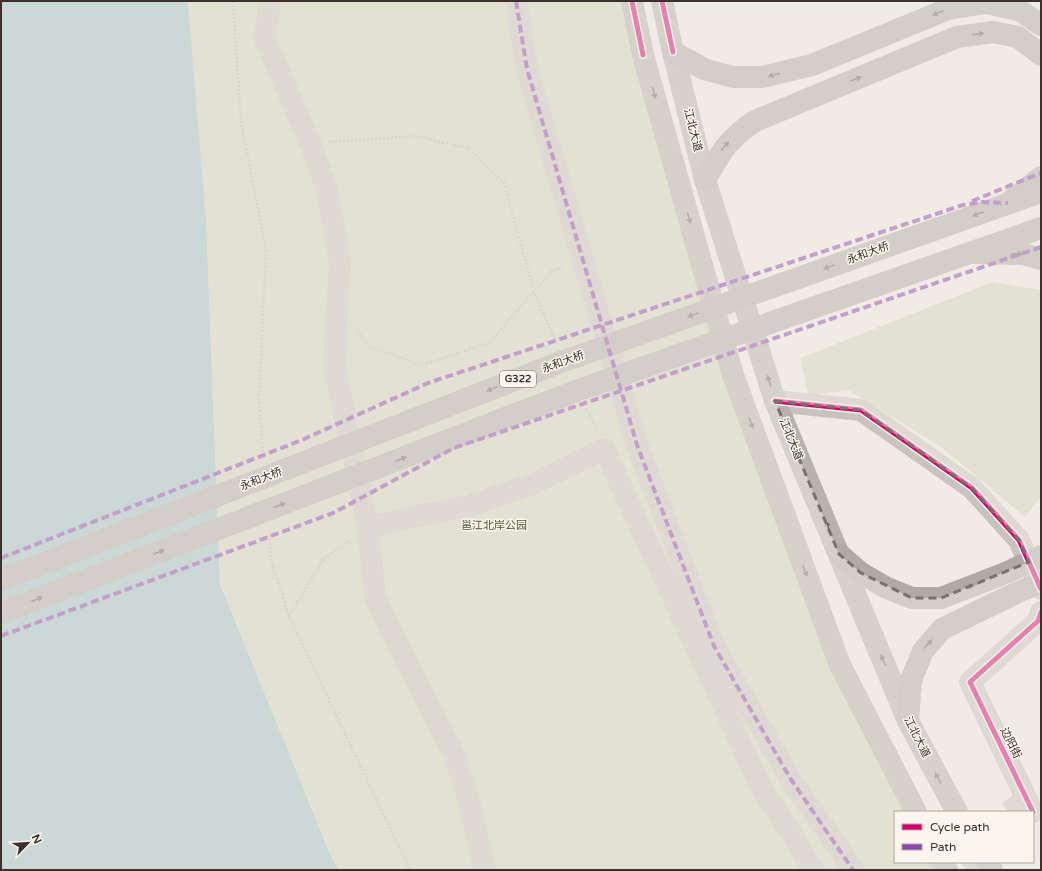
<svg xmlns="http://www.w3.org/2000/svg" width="1042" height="871" viewBox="0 0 1042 871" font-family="'Varela Round','Noto Sans SC',sans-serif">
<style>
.green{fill:#d1d6bf}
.water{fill:#a1c2c1}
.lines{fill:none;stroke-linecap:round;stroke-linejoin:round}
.minor-tunnel{stroke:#ccc6c0;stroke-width:22;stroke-dasharray:22 11;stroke-linecap:butt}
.path{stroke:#c2bbb6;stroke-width:2.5;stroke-dasharray:2 2;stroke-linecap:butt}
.minor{stroke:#c9c3be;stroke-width:22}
.major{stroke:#b8b1ad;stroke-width:22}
.highway{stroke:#afaaa4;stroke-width:22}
.highway-bridge{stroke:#afaaa4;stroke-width:22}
.quiet{stroke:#8e44ad;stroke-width:4;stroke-dasharray:8 4;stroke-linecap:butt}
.cycleway-casing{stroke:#fbf5ee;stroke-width:8}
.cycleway{stroke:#d6006c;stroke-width:5}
.oneway{fill:#69615b}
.oneway2{fill:#6d645f}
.marked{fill:none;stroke:#7a716c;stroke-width:3;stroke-dasharray:8 5;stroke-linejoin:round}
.labels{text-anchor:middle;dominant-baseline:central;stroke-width:3;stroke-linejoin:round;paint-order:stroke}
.shield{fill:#fbf5ee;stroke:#756b66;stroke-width:1}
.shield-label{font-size:10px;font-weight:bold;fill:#3b302b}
.street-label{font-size:11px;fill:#3b302b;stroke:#fbf5ee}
.park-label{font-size:11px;fill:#4a5a2e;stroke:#fbf5ee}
</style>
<rect width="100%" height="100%" fill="#f0ebe5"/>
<g class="green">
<polygon points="188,1 632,1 733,375 840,665 916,812 895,812 895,862 942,862 947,870 339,870 330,854 220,584 206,218"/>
<polygon points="992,282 1041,290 1041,497 1025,517 941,447 848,390 808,396 801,358"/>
</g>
<polygon class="water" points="1,1 188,1 206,218 220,584 330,854 339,870 1,870"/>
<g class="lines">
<g class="minor-tunnel">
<polyline points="1008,812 1027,799"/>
<polyline points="930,870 940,862"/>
<polyline points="967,870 977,862"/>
</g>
<g class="path">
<polyline points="233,1 241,122 266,251 259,399 263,456"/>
<polyline points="331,142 415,136 468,148 504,183 534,292 556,342"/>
<polyline points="357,331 370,347 422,365 489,343 553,270 563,267"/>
<polyline points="586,408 597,431"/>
<polyline points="269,531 271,560 289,616"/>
<polyline points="349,541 324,558 289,616 410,870"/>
</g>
<g class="minor">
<polyline points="270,1 265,38 310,143 327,190 340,263 334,364 368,528 375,597 398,645 454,754 468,798 485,870"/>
<polyline points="516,1 527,69 637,445 714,646 790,778 853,870"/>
<polyline points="775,401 861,410 972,488 1019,540 1041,589"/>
<polyline points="368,528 416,516 468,506 533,484 604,449 761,787 814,870"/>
<polyline points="1033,812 970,682 1038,621 1041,612"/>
</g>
<g class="major">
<polyline points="632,1 643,55 733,375 840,665 916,812"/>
<polyline points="662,1 673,52 705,180 775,401 908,721 957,812"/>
<polyline points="942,862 947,870"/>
<polyline points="987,862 992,870"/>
</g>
<g class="highway">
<polyline points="673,52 704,69 733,77 762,77 812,65 948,9 987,3 1021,11 1041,25"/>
<path d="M705 180C721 152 728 139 755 121L957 37 993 32 1018 37 1041 55"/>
<polyline points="1012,200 1041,177"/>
<polyline points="971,253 1023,254 1041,259"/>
<polyline points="839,554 861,573 887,588 912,598 941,598 1008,572"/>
<polyline points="908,721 911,680 923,651 942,629 1012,595"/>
</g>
<g class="highway-bridge">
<polyline points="1008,572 1041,556"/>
<polyline points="1,580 561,362 1041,192"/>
<polyline points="1012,595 1041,582"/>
<polyline points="1,613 573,392 1041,228"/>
</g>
<g class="quiet">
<polyline points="516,1 527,69 637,445 714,646 790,778 853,870"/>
<polyline points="972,201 1041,173"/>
<polyline points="1,558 302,440 428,383 963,205 983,202 1008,203"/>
<polyline points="1,636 333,513 454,448 1041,247"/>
</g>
<g class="cycleway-casing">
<g id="cycleway">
<polyline points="632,1 643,55"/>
<polyline points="662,1 673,52"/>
<polyline points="775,401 861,410 972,488 1019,540 1041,589"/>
<polyline points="1033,812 970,682 1038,621 1041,612"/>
</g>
</g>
<use href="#cycleway" class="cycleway"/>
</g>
<defs><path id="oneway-solid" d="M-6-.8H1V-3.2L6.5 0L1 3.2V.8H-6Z"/></defs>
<g class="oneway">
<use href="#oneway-solid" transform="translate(938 13) rotate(158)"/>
<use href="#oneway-solid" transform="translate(978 34) rotate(-7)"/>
<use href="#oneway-solid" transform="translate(774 75) rotate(166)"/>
<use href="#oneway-solid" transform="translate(856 79) rotate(-23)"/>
<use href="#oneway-solid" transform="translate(725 146) rotate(-50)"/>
<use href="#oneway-solid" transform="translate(978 214) rotate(160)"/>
<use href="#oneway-solid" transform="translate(1017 254) rotate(1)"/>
<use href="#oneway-solid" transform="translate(829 267) rotate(160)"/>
<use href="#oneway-solid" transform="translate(693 315) rotate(160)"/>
<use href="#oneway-solid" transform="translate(492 389) rotate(159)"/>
<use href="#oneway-solid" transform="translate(401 459) rotate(-21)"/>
<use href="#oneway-solid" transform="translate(280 505) rotate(-21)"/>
<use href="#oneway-solid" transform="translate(159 552) rotate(-21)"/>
<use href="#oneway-solid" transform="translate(972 586) rotate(158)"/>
<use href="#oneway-solid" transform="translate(37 599) rotate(-21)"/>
<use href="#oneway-solid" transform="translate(928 644) rotate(-47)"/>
</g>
<g class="oneway2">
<use href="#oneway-solid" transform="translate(654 93) rotate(74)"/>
<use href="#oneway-solid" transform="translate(689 218) rotate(74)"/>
<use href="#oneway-solid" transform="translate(769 381) rotate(-108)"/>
<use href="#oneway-solid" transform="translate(751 423) rotate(70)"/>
<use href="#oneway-solid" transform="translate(828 527) rotate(-112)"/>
<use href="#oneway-solid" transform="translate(805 571) rotate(70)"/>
<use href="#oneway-solid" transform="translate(883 660) rotate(-113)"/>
<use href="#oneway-solid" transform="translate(938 778) rotate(-118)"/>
</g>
<path d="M0 0H1042V871H0ZM775 401 861 410 972 488 1019 540 1029 562 941 598H912L861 573 839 554Z" fill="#f0ebe5" fill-opacity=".55" fill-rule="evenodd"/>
<path class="marked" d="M775 401 861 410 972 488 1019 540 1029 562 941 598H912L861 573 839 554Z"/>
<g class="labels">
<rect class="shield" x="500" y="371" width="36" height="16" rx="3"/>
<g class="shield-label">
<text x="518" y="379">G322</text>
</g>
<g class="street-label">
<text transform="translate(693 130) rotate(76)">江北大道</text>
<text transform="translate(868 253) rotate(-20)">永和大桥</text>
<text transform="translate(563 362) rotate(-20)">永和大桥</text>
<text transform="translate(791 439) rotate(68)">江北大道</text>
<text transform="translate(261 479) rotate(-21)">永和大桥</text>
<text transform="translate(917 737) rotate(63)">江北大道</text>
<text transform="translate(1011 743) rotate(64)">边阳街</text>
</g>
<g class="park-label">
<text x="494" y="525">邕江北岸公园</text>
</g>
</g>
<rect width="1042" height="871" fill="none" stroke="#3b302b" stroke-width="4"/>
<rect x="894" y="811" width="140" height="52" fill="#fbf5ee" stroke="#aea6a0"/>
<rect x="902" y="824" width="20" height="6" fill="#d6006c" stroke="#aea6a0"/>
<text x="930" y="831" font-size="12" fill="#3b302b">Cycle path</text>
<rect x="902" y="844" width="20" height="6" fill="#8e44ad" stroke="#aea6a0"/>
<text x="930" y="851" font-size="12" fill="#3b302b">Path</text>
<g transform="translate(28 843) rotate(65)" stroke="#fbf5ee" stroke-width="3" paint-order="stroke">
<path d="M0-3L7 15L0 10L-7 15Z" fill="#3b302b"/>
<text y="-6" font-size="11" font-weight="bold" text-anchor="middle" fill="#3b302b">N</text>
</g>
</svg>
